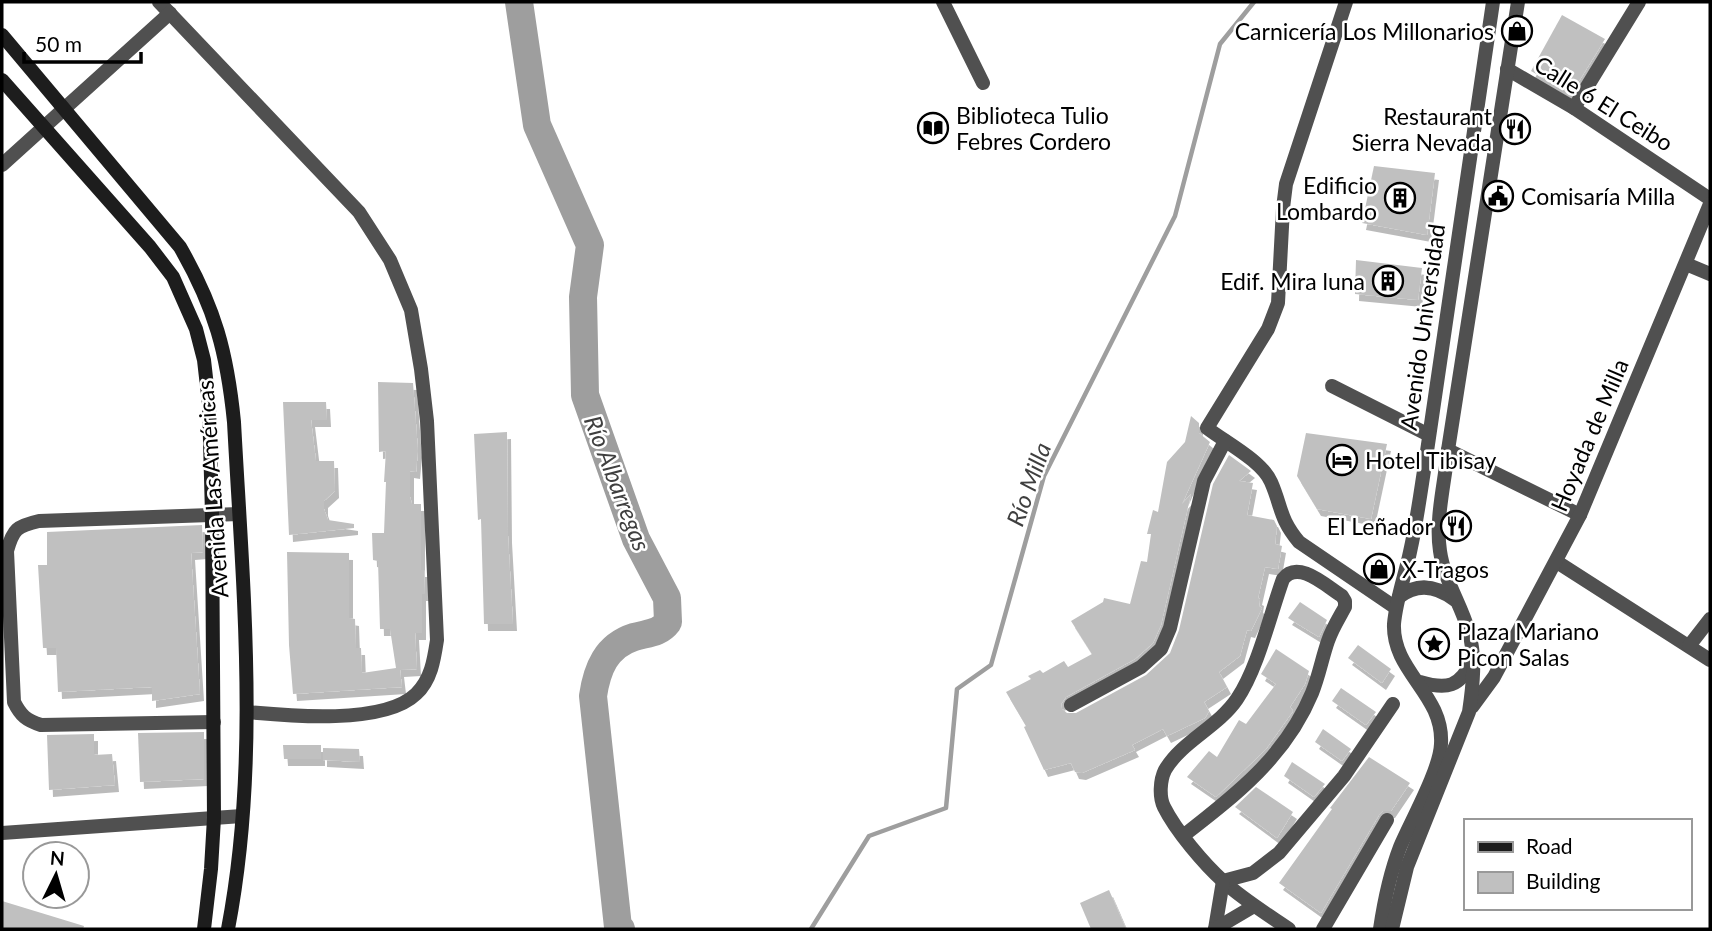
<svg xmlns="http://www.w3.org/2000/svg" width="1712" height="931" viewBox="0 0 1712 931" font-family="Lato,sans-serif">
<style>
.lines{fill:none;stroke-linecap:round;stroke-linejoin:round}
.stream{stroke:#9e9e9e;stroke-width:4.5}
.river{stroke:#9e9e9e;stroke-width:28}
.building{fill:#c0c0c0;filter:url(#shadow)}
.street{stroke:#505050;stroke-width:14}
.secondary{stroke:#1d1d1d;stroke-width:14}
.labels{text-anchor:middle;dominant-baseline:central;stroke-width:5;stroke-linejoin:round;paint-order:stroke}
.poi-label{font-size:23px;fill:#000;stroke:#fff;text-anchor:end}
.street-label{font-size:23px;fill:#000;stroke:#fff}
.water-label{font-size:24px;font-style:italic;fill:#3f3f3f;stroke:#fff}
</style>
<defs>
<filter id="shadow"><feDropShadow dx="4" dy="7" stdDeviation="0" flood-color="#0004"/></filter>
</defs>
<rect width="100%" height="100%" fill="#fff"/>
<g class="lines">
<polyline class="stream" points="811,929 869,836 946,808 957,689 991,665 1044,476 1175,216 1220,44 1254,2"/>
<path class="river" d="M519 2 537 125 590 245 583 297 585 395 636 539 667 598 668 622C659 634 647 633 634 637 606 646 597 669 593 696L618 927 621 929"/>
</g>
<g class="building">
<polygon points="1562,15 1605,39 1571,94 1531,71"/>
<polygon points="1374,166 1435,173 1427,235 1362,223"/>
<polygon points="1356,260 1422,268 1418,300 1355,294"/>
<polygon points="378,382 413,383 418,451 416,472 410,471 410,497 412,504 421,504 421,570 424,570 425,594 422,594 422,633 415,633 417,669 400,670 402,687 293,694 289,645 287,552 349,553 349,618 355,619 356,648 361,648 362,673 396,668 390,629 380,629 378,561 373,560 372,533 384,533 386,482 384,482 386,451 379,452"/>
<polygon points="283,402 326,402 327,420 311,420 316,461 334,461 335,491 324,501 324,509 328,520 354,524 354,528 289,535"/>
<polygon points="1191,416 1199,423 1199,433 1210,442 1182,504 1191,494 1161,625 1153,643 1135,659 1066,697 1061,704 1062,709 1067,713 1076,713 1146,675 1170,653 1179,630 1213,484 1229,455 1251,471 1239,481 1253,483 1247,515 1274,520 1277,526 1275,544 1282,546 1278,569 1265,567 1258,598 1260,599 1259,606 1262,608 1251,631 1247,630 1240,656 1219,672 1227,687 1204,702 1209,711 1205,718 1167,736 1163,729 1132,745 1135,750 1082,773 1075,772 1071,763 1044,770 1024,727 1026,726 1006,692 1031,679 1028,676 1040,670 1043,673 1064,661 1068,667 1092,654 1071,621 1103,602 1104,598 1130,604 1141,561 1147,562 1151,534 1147,534 1153,510 1158,512 1167,462 1185,442"/>
<polygon points="507,432 508,536 513,624 484,624 481,519 478,520 474,434"/>
<polygon points="1306,433 1387,444 1371,519 1317,509 1297,476"/>
<polygon points="202,525 203,552 191,553 200,694 152,701 152,687 58,692 56,648 43,648 38,565 47,565 47,532"/>
<polygon points="1300,602 1327,620 1319,637 1288,618"/>
<polygon points="1358,645 1391,669 1382,683 1348,658"/>
<polygon points="1276,649 1309,671 1305,684 1290,707 1293,711 1266,749 1216,797 1187,777 1209,751 1217,757 1239,720 1246,724 1276,684 1261,674"/>
<polygon points="1341,688 1376,712 1366,725 1332,701"/>
<polygon points="1323,729 1351,749 1342,761 1315,742"/>
<polygon points="204,732 204,779 140,782 138,733"/>
<polygon points="94,734 94,755 112,754 115,785 49,790 47,735"/>
<polygon points="283,745 321,745 321,759 284,759"/>
<polygon points="323,748 359,749 360,762 323,760"/>
<polygon points="1369,757 1410,783 1391,811 1383,811 1379,815 1321,913 1279,883 1332,809 1330,808"/>
<polygon points="1292,762 1325,784 1314,797 1284,776"/>
<polygon points="1256,787 1293,812 1277,838 1235,807"/>
<polygon points="1109,890 1126,929 1091,929 1080,903"/>
<polygon points="2,901 84,926 83,929 2,929"/>
</g>
<g class="lines">
<g class="street">
<path d="M159 2 359 212 390 260 411 310 421 369 427 421 437 640C434 660 431 680 416 694 384 725 289 716 247 712"/>
<polyline points="943,2 983,83"/>
<path d="M1346 2 1286 184 1283 208 1278 303 1268 329 1207 428C1225 442 1262 461 1271 482 1282 507 1279 518 1299 542L1396 608"/>
<polyline points="1507,69 1574,108 1710,199"/>
<polyline points="1574,108 1639,2"/>
<polyline points="2,165 170,13"/>
<polyline points="1686,264 1710,274"/>
<polyline points="1332,386 1429,435"/>
<polyline points="1448,450 1580,515"/>
<polyline points="1557,562 1710,660"/>
<path d="M1399 597C1418 582 1437 586 1455 600"/>
<polyline points="1689,646 1710,619"/>
<path d="M1420 682C1447 690 1460 687 1472 661"/>
<polyline points="1071,705 1141,667 1161,649 1170,628 1204,481 1225,441"/>
<polyline points="1472,707 1494,677 1580,515 1710,204"/>
<path d="M214 722 41 725C26 720 21 716 14 702L7 551C13 529 17 526 39 521L239 514"/>
<polyline points="2,833 242,816"/>
<path d="M1183 836C1236 795 1286 756 1312 693 1319 676 1322 658 1328 641 1332 629 1339 618 1345 607V601L1342 596C1326 586 1298 559 1283 579 1270 615 1258 668 1237 699 1218 727 1182 741 1165 770 1160 780 1159 797 1164 807 1176 831 1204 864 1224 882 1244 900 1267 914 1289 929"/>
<polyline points="1223,881 1253,873 1279,853 1344,776 1393,704"/>
<polyline points="1215,929 1223,881"/>
<polyline points="1215,929 1254,906"/>
<polyline points="1323,929 1387,820"/>
<path d="M1380 929C1384 902 1390 873 1400 847 1411 821 1440 770 1441 744 1444 694 1392 672 1394 624 1396 600 1405 576 1410 552 1417 521 1421 489 1426 458 1449 306 1471 154 1493 2"/>
<path d="M1392 929 1407 867 1469 712C1473 685 1476 658 1469 632 1461 604 1444 580 1440 551 1435 519 1445 482 1448 450L1518 2"/>
</g>
<g class="secondary">
<path d="M2 35 180 247C215 308 227 352 234 422 243 590 260 762 228 929"/>
<polyline points="2,80 150,247 173,277 196,329 204,360 209,404 212,514 214,818 211,869 204,929"/>
</g>
</g>
<defs>
<g id="shop-ring" transform="scale(1.575)"><circle r="9.5" fill="#fff" stroke="#000" stroke-width="1.5"/><path d="M-5-2.5h2.3a2.7 3.5 0 0 1 5.4 0H5L5.5 6h-11ZM-1.5-2.5h3a1.5 2.3 0 0 0-3 0Z" fill="#000"/></g>
<g id="library-ring" transform="scale(1.575)"><circle r="9.5" fill="#fff" stroke="#000" stroke-width="1.5"/><path d="M-6-4Q-3-5.5-.7-3.5V5Q-3 3-6 4ZM6-4Q3-5.5 .7-3.5V5Q3 3 6 4Z" fill="#000"/></g>
<g id="restaurant-ring" transform="scale(1.575)"><circle r="9.5" fill="#fff" stroke="#000" stroke-width="1.5"/><path d="M-5-6h1v4h1v-4h1v4h1v-4h1v5L-1.5 .5V6h-2V.5L-5-1ZM5-6V6H3V1.5H1.5Q1.5-4 5-6Z" fill="#000"/></g>
<g id="civic-ring" transform="scale(1.575)"><circle r="9.5" fill="#fff" stroke="#000" stroke-width="1.5"/><path d="M-.6-6.5H3V-4.5H.6V-3L4-1V1h2V6H-6V1h2V-1L-.6-3ZM-1.2 2.5V6h2.4V2.5Z" fill="#000"/></g>
<g id="building-ring" transform="scale(1.575)"><circle r="9.5" fill="#fff" stroke="#000" stroke-width="1.5"/><path d="M-4-6H4V6H1V3H-1V6H-4ZM-2.5-4.3h1.7v1.8h-1.7ZM.8-4.3h1.7v1.8H.8ZM-2.5-1h1.7V.8h-1.7ZM.8-1h1.7V.8H.8Z" fill="#000"/></g>
<g id="hotel-ring" transform="scale(1.575)"><circle r="9.5" fill="#fff" stroke="#000" stroke-width="1.5"/><path d="M-6-4.5h1.5V1H6V5H4.5V3h-9V5H-6ZM-4 0a1.8 1.8 0 1 1 3.6 0ZM.5 0V-2.5h3Q6-2.5 6 0Z" fill="#000"/></g>
<g id="sight-ring" transform="scale(1.575)"><circle r="9.5" fill="#fff" stroke="#000" stroke-width="1.5"/><path d="M0-6L1.8-2.2L6-1.7L2.9 1.2L3.7 5.4L0 3.3L-3.7 5.4L-2.9 1.2L-6-1.7L-1.8-2.2Z" fill="#000"/></g>
</defs>
<g fill-rule="evenodd">
<use href="#shop-ring" x="1517" y="31"/>
<use href="#library-ring" x="933" y="128"/>
<use href="#restaurant-ring" x="1515" y="129"/>
<use href="#civic-ring" x="1498" y="196"/>
<use href="#building-ring" x="1400" y="198"/>
<use href="#building-ring" x="1388" y="281"/>
<use href="#hotel-ring" x="1342" y="460"/>
<use href="#restaurant-ring" x="1456" y="526"/>
<use href="#shop-ring" x="1379" y="569"/>
<use href="#sight-ring" x="1434" y="644"/>
</g>
<g class="labels">
<g class="poi-label">
<text x="1494" y="31">Carnicería Los Millonarios</text>
<text x="956" y="115" text-anchor="start">Biblioteca Tulio<tspan x="956" dy="26">Febres Cordero</tspan></text>
<text x="1492" y="116">Restaurant<tspan x="1492" dy="26">Sierra Nevada</tspan></text>
<text x="1377" y="185">Edificio<tspan x="1377" dy="26">Lombardo</tspan></text>
<text x="1521" y="196" text-anchor="start">Comisaría Milla</text>
<text x="1365" y="281">Edif. Mira luna</text>
<text x="1365" y="460" text-anchor="start">Hotel Tibisay</text>
<text x="1433" y="526">El Leñador</text>
<text x="1402" y="569" text-anchor="start">X-Tragos</text>
<text x="1457" y="631" text-anchor="start">Plaza Mariano<tspan x="1457" dy="26">Picon Salas</tspan></text>
</g>
<g class="street-label">
<text transform="translate(1604 103) rotate(32)">Calle 6 El Ceibo</text>
<text transform="translate(1422 327) rotate(-82)">Avenido Universidad</text>
<text transform="translate(1589 435) rotate(-67)">Hoyada de Milla</text>
<text transform="translate(212 489) rotate(-94)">Avenida Las Américas</text>
</g>
<g class="water-label">
<text transform="translate(618 483) rotate(69)">Río Albarregas</text>
<text transform="translate(1028 484) rotate(-70)">Río Milla</text>
</g>
</g>
<rect width="1712" height="931" fill="none" stroke="#000000" stroke-width="7"/>
<rect x="1464" y="819" width="228" height="91" fill="#ffffff" stroke="#999999" stroke-width="2"/>
<rect x="1478" y="842" width="35" height="10" fill="#1d1d1d" stroke="#999999" stroke-width="2"/>
<text x="1526" y="854" font-size="21" fill="#000000">Road</text>
<rect x="1478" y="872" width="35" height="21" fill="#c0c0c0" stroke="#999999" stroke-width="2"/>
<text x="1526" y="889" font-size="21" fill="#000000">Building</text>
<g transform="translate(56 875) rotate(5)"><circle r="33" fill="#ffffff" stroke="#999999" stroke-width="2"/>
<path d="M0-5L12 26L0 18L-12 26Z" fill="#000000"/>
<text y="-10" font-size="19" font-weight="bold" text-anchor="middle" fill="#000000">N</text>
</g>
<path d="M24 52v10h117v-10" fill="none" stroke="#000000" stroke-width="3.5"/>
<text x="35" y="52" font-size="21" fill="#000000" stroke="#ffffff" stroke-width="5" paint-order="stroke">50 m</text>
</svg>
